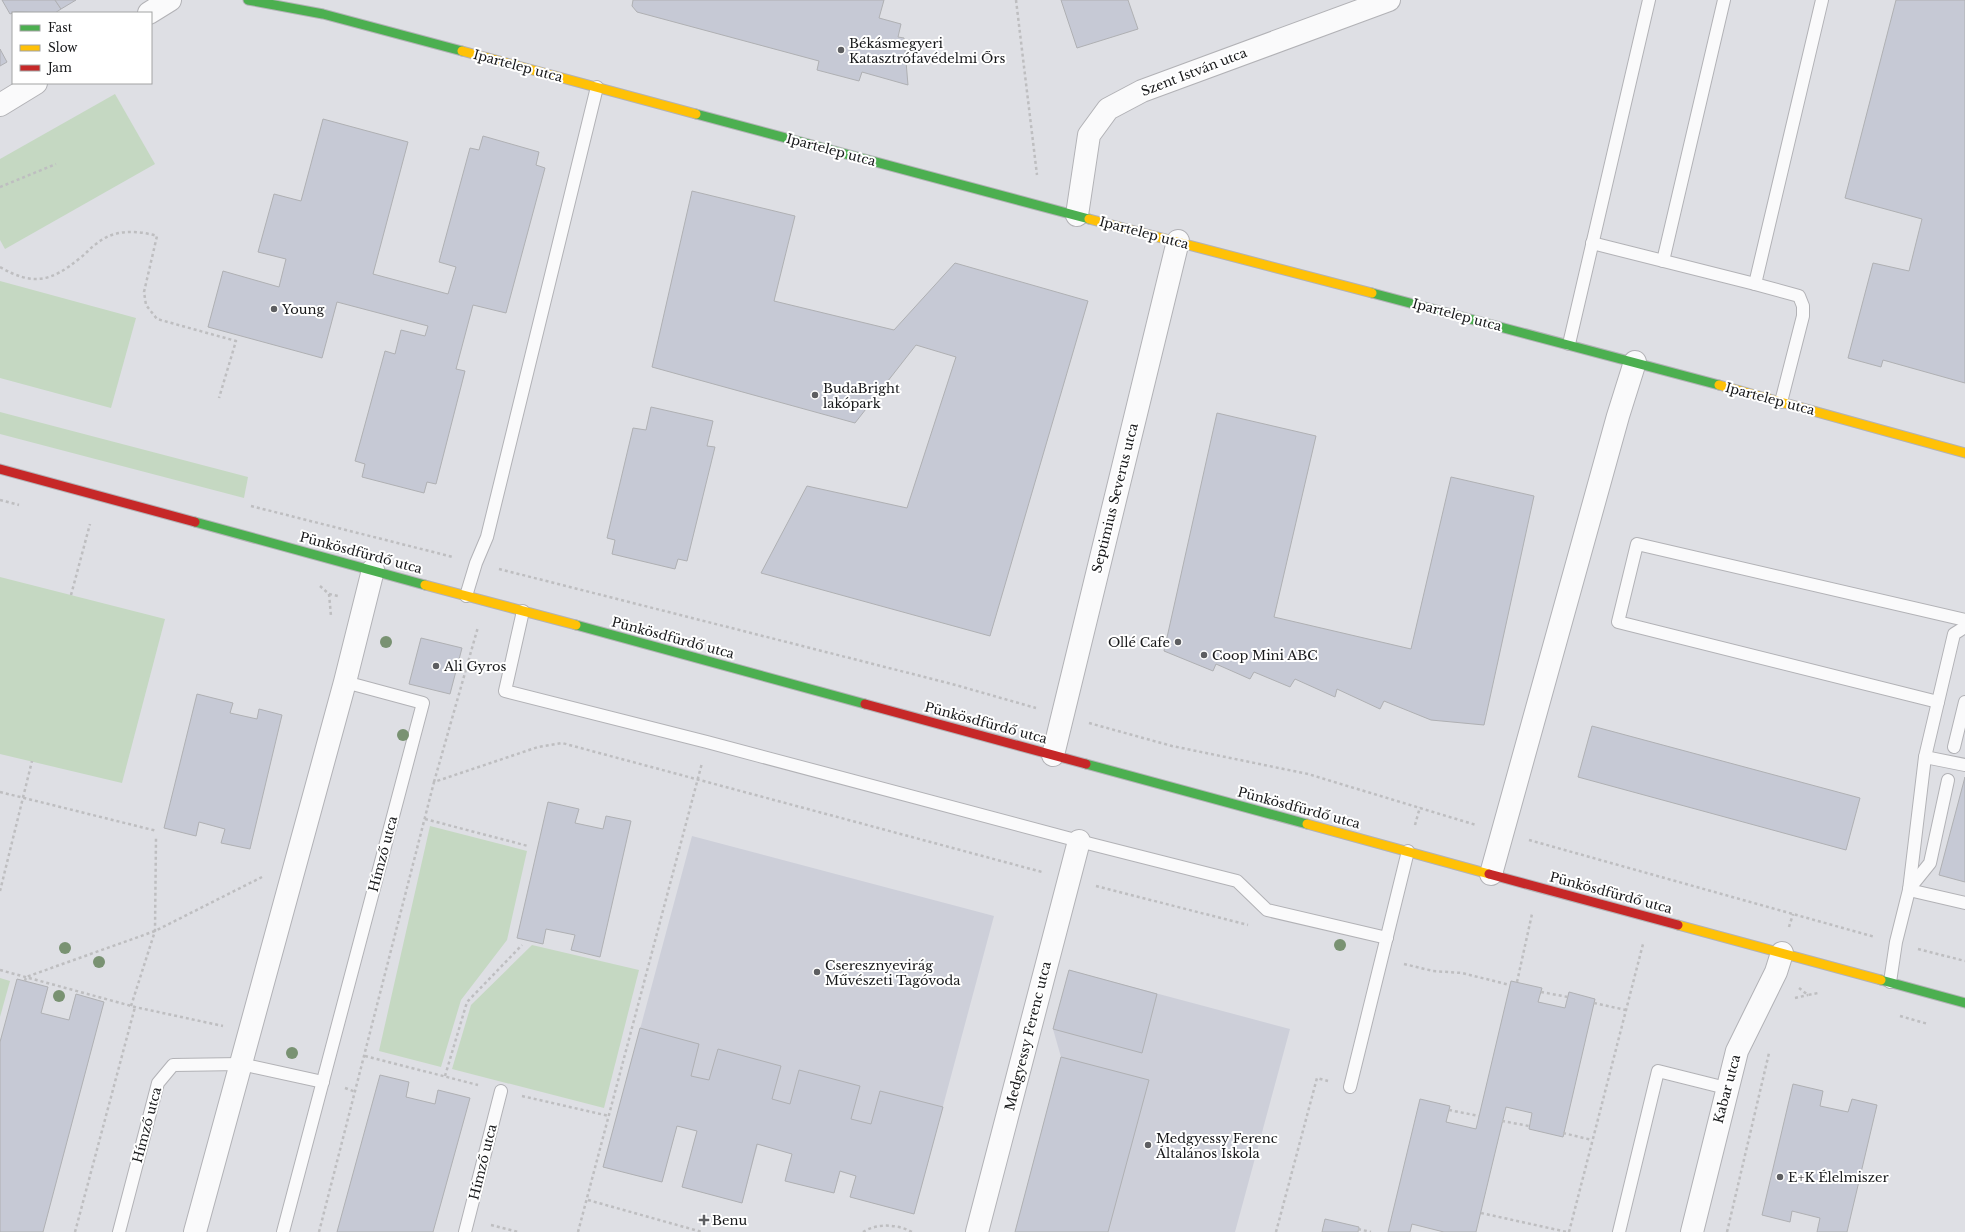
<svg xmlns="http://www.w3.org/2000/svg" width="1965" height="1232" viewBox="0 0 1965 1232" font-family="'Libre Baskerville',serif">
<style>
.built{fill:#cdcfd9}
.green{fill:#c5d8c2}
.building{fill:#c6c9d5;stroke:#afb0b3}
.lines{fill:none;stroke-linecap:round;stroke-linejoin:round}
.lane-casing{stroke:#b2b2b6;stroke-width:14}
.street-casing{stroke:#b2b2b6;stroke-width:24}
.fast-casing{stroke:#b2b2b6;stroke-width:11}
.slow-casing{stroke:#b2b2b6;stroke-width:11}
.jam-casing{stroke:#b2b2b6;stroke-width:11}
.path{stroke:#bebec0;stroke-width:2.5;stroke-dasharray:3 3;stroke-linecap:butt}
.lane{stroke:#fafafb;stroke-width:12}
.street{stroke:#fafafb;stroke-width:22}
.fast{stroke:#4caf50;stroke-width:9}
.slow{stroke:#ffc107;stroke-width:9}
.jam{stroke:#c62828;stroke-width:9}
.tree{fill:#799272}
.poi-dot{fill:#5d5e61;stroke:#fff;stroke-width:1.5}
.labels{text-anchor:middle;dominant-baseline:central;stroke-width:4;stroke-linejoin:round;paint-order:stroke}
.poi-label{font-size:13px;fill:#17181a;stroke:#fff;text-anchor:start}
.street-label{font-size:13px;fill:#17181a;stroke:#fff}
</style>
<rect width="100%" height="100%" fill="#dedfe4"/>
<g class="built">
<polygon points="692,836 994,916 914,1214 850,1197 856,1176 840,1172 834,1193 785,1181 792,1154 758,1144 742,1203 682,1187 697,1131 677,1126 662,1182 603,1167"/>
<polygon points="1069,970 1290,1029 1235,1232 1015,1232 1061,1057 1053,1029"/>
</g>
<g class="green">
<polygon points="115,94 155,164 5,249 0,240 0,159"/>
<polygon points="0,281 136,318 111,408 0,378"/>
<polygon points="0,412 248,477 244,498 0,434"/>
<polygon points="0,577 165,619 122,783 0,754"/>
<polygon points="430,826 527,851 507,940 461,1000 441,1067 379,1051"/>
<polygon points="532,945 639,970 604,1108 452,1069 471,1005"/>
<polygon points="0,978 10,981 0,1017"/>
</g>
<g class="building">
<polygon points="2,0 55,0 61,9 55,13 15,12 10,14"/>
<polygon points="55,0 76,0 61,9"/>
<polygon points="633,0 884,0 879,18 901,24 898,37 904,38 908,85 862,72 859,81 817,70 819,61 637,12 632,6"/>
<polygon points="1061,0 1128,0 1138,29 1077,48"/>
<polygon points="1896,0 1965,0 1965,383 1883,360 1881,367 1848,358 1873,263 1909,271 1922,219 1845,198"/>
<polygon points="0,49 7,62 0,66"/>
<polygon points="323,119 408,142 373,274 448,294 456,267 439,262 470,148 479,150 483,136 539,152 536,165 545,168 506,313 473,305 456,369 465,371 436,484 427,482 424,493 362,477 365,464 355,461 385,351 395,354 401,330 425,336 428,326 337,302 322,358 208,327 223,271 279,287 286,259 258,252 274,194 301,201"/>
<polygon points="692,191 795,216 774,301 894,330 955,263 1088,301 990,636 761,573 807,486 907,508 956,357 916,345 855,423 652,367"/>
<polygon points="651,407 713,421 707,446 715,447 687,561 678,559 675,569 612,554 615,540 607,538 633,428 646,430"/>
<polygon points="1217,413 1316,436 1274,617 1411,649 1451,477 1534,496 1484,725 1431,720 1384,701 1380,709 1337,689 1335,697 1295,679 1290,687 1254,672 1250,679 1216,664 1213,671 1164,651"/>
<polygon points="421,638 462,648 450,694 409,684"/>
<polygon points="197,694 233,703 230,713 257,719 259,709 282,715 250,849 221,843 225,829 199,822 196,836 164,828"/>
<polygon points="1592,726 1860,798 1846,850 1578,777"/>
<polygon points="1965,777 1965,882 1939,875"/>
<polygon points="548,802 579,809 575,823 603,829 606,816 631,821 600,957 571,950 575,935 546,929 543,944 517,938"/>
<polygon points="1069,970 1157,994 1142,1053 1053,1029"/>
<polygon points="17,979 48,987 41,1013 69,1020 76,994 104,1002 43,1232 0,1232 0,1042"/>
<polygon points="1511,981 1542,988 1538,1002 1565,1008 1569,992 1595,999 1563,1137 1529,1129 1532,1113 1506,1107 1476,1232 1444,1232 1412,1224 1410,1232 1388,1232 1420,1099 1450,1106 1446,1122 1476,1129"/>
<polygon points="640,1028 699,1044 691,1076 709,1080 718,1049 781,1066 772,1099 790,1104 799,1070 860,1086 851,1119 871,1124 880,1091 943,1107 914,1214 850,1197 856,1176 840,1171 834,1193 785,1181 792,1154 757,1144 742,1203 682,1187 697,1131 677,1126 662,1182 603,1167"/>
<polygon points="1061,1057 1149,1080 1108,1232 1015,1232"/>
<polygon points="380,1075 409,1082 406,1097 435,1104 438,1090 470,1098 433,1232 337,1232"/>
<polygon points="1793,1084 1823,1091 1820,1106 1848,1112 1852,1099 1877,1105 1847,1232 1817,1232 1820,1218 1792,1211 1790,1222 1762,1215"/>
<polygon points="1325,1219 1359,1227 1358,1232 1322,1232"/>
</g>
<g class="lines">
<g class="lane-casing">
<g id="lane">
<polyline points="1592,243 1755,284"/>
<polyline points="1663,261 1724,0"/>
<polyline points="1569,344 1649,0"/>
<polyline points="1781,402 1803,316 1803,306 1799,296 1755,284 1822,0"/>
<polyline points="466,596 476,563 487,537 597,87"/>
<polyline points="523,611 505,691 707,742 1079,841 1237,881 1267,910 1387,938"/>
<polyline points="1938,702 1618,622 1637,544 1965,620"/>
<polyline points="1954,747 1965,702"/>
<polyline points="1925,757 1965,765"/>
<polyline points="1909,889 1930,863 1948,780"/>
<polyline points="1909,890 1965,903"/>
<polyline points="1890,982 1896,942 1909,890 1925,757 1954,634 1965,627"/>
<polyline points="1350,1087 1408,851"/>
<polyline points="119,1232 158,1083 173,1065 241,1064 323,1082"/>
<polyline points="283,1232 423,703 345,682"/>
<polyline points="465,1232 501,1091"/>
<polyline points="1619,1232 1658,1071 1726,1088"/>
</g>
</g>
<g class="street-casing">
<g id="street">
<polyline points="149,13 170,0"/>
<polyline points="0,105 36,83"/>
<polyline points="1077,215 1089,135 1108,109 1142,91 1389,0"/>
<polyline points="1053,755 1178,241"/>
<polyline points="1491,874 1618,416 1635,362"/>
<polyline points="195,1232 345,682 373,570"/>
<polyline points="977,1232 1079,841"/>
<polyline points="1692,1232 1737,1051 1776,972 1782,953"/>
</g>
</g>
<g class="fast-casing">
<g id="fast">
<polyline points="248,0 323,14 462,51"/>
<polyline points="696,114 1089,219"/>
<polyline points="1372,293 1719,385"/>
<polyline points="195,522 425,585"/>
<polyline points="576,625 865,704"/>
<polyline points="1086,764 1307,824"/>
<polyline points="1881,980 1965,1003"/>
</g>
</g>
<g class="slow-casing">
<g id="slow">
<polyline points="462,51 696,114"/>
<polyline points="1089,219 1372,293"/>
<polyline points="1719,385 1965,453"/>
<polyline points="425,585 576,625"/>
<polyline points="1307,824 1489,874"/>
<polyline points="1678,925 1881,980"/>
</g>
</g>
<g class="jam-casing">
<g id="jam">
<polyline points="0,469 195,522"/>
<polyline points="865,704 1086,764"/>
<polyline points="1489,874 1678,925"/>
</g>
</g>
<g class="path">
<polyline points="1016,0 1037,175"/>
<polyline points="0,187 56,164"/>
<path d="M0 267C33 286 51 282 80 258 86 254 90 248 96 244 114 229 136 230 157 236L144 292 146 305 157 319 236 341 219 398"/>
<polyline points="0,500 19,505"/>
<polyline points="251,506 453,557"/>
<polyline points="499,569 952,684 1036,708"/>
<polyline points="320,586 329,594 338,596"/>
<polyline points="329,594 331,616"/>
<polyline points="71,595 90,524"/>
<polyline points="1089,723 1172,746 1308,774 1476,825"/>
<polyline points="434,782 478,627"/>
<polyline points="0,792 157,831"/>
<polyline points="425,819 528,846"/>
<polyline points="1415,825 1420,807"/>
<polyline points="1529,840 1875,937"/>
<polyline points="1096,886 1248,925"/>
<polyline points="0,891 32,761"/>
<polyline points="1789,927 1793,914"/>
<polyline points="1918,949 1965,961"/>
<polyline points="1404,964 1433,971 1462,973 1510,985"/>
<polyline points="0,970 135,1007 223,1026"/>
<polyline points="25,981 26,977 155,931 262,877"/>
<polyline points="1517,982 1532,914"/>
<polyline points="1799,988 1808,995 1818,993"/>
<polyline points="1541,992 1568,997"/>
<polyline points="1795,998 1808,995"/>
<polyline points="1594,1003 1626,1010"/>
<polyline points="131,1006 155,931 156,837"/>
<polyline points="1900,1016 1928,1024"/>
<polyline points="365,1056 478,1085"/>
<polyline points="445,1076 467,1002 522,945"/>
<polyline points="345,1088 356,1092"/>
<polyline points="522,1096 609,1116"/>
<polyline points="1449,1110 1479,1116"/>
<polyline points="1502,1121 1529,1126"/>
<polyline points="1563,1133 1592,1140"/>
<polyline points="588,1200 702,1232"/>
<polyline points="1481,1213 1567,1232"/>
<polyline points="491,1225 518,1232"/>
<polyline points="1358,1229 1371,1232"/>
<polyline points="75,1232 135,1007"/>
<polyline points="319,1232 434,782 538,747 562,743 1042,872"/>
<polyline points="578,1232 702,763"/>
<path d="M863 1232C877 1223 897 1224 912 1232"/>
<polyline points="1276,1232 1317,1078 1328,1081"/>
<polyline points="1569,1232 1643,944"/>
<polyline points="1727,1232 1769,1053"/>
</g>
<use href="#lane" class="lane"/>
<use href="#street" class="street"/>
<use href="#fast" class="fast"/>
<use href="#slow" class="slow"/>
<use href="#jam" class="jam"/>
</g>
<g class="tree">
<circle cx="386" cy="642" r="6"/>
<circle cx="403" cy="735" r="6"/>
<circle cx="1340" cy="945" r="6"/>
<circle cx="65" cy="948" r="6"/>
<circle cx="99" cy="962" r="6"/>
<circle cx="59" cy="996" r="6"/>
<circle cx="292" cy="1053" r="6"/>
</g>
<g class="poi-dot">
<circle cx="841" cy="50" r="4"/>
<circle cx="274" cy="309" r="4"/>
<circle cx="815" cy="395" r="4"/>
<circle cx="1178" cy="642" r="4"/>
<circle cx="1204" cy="655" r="4"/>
<circle cx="436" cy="666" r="4"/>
<circle cx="817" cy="972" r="4"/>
<circle cx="1148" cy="1145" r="4"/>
<circle cx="1780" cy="1177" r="4"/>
<path d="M702 1214h4v4h4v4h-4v4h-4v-4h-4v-4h4z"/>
</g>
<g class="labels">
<g class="poi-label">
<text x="849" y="43">Békásmegyeri<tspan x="849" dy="15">Katasztrófavédelmi Őrs</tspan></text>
<text x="282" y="309">Young</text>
<text x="823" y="388">BudaBright<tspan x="823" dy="15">lakópark</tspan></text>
<text x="1170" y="642" text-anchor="end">Ollé Cafe</text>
<text x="1212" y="655">Coop Mini ABC</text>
<text x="444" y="666">Ali Gyros</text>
<text x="825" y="965">Cseresznyevirág<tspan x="825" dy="15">Művészeti Tagóvoda</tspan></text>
<text x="1156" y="1138">Medgyessy Ferenc<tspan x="1156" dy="15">Általános Iskola</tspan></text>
<text x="1788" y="1177">E+K Élelmiszer</text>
<text x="712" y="1220">Benu</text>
</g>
<g class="street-label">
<text transform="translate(518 66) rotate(15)">Ipartelep utca</text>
<text transform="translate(1194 72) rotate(-21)">Szent István utca</text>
<text transform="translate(831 150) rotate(15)">Ipartelep utca</text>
<text transform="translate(1144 233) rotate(15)">Ipartelep utca</text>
<text transform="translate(1457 315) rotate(15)">Ipartelep utca</text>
<text transform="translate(1770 399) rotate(15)">Ipartelep utca</text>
<text transform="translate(1115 498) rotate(-76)">Septimius Severus utca</text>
<text transform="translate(361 553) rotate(15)">Pünkösdfürdő utca</text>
<text transform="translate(673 638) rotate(15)">Pünkösdfürdő utca</text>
<text transform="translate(986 723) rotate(15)">Pünkösdfürdő utca</text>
<text transform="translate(1299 808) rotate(15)">Pünkösdfürdő utca</text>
<text transform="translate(383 854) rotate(-75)">Hímző utca</text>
<text transform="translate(1611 893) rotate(15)">Pünkösdfürdő utca</text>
<text transform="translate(1028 1036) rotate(-76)">Medgyessy Ferenc utca</text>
<text transform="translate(1727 1089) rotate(-75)">Kabar utca</text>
<text transform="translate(147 1125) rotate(-75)">Hímző utca</text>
<text transform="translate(483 1162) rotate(-76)">Hímző utca</text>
</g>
</g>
<rect x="12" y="12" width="140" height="72" fill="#ffffff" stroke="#a2a3a3"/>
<rect x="20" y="25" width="20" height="6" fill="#4caf50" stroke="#a2a3a3"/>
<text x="48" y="32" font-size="12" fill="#17181a">Fast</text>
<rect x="20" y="45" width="20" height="6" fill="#ffc107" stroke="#a2a3a3"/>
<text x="48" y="52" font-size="12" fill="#17181a">Slow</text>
<rect x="20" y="65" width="20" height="6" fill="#c62828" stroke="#a2a3a3"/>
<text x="48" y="72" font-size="12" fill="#17181a">Jam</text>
</svg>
